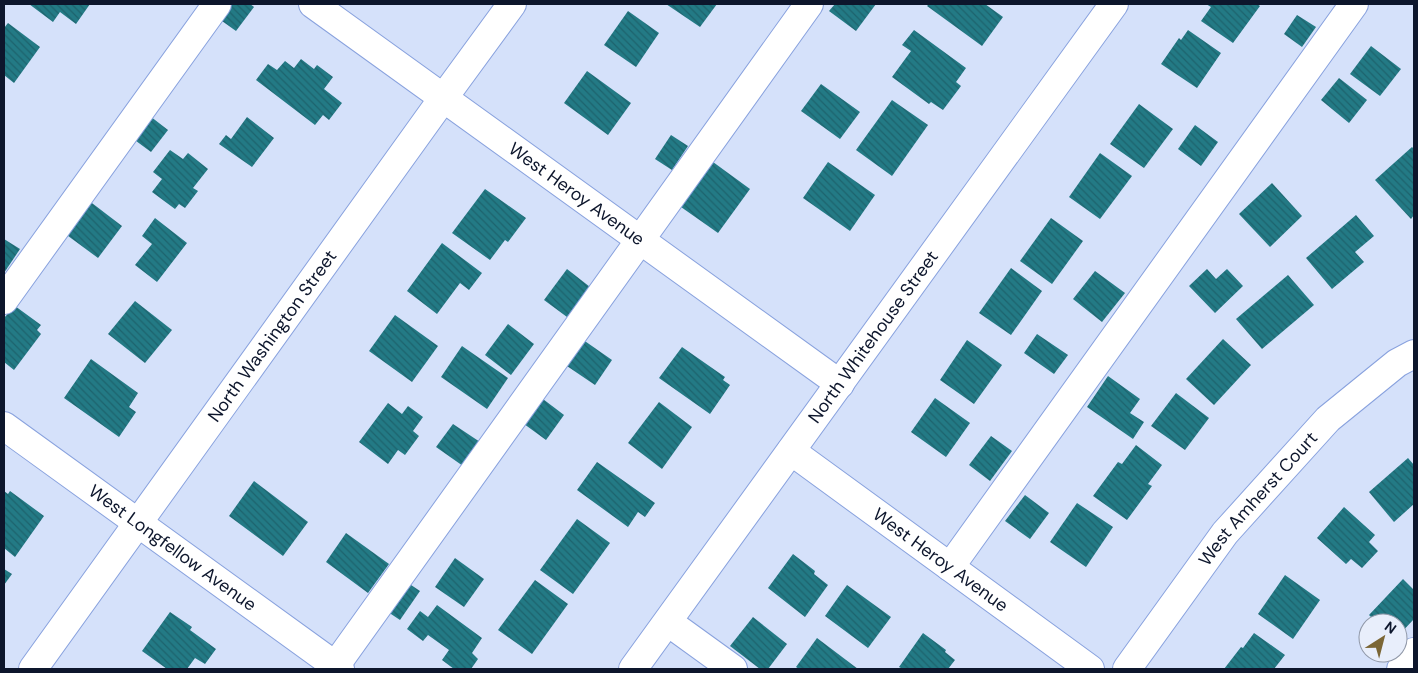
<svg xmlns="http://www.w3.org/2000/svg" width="1418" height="673" viewBox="0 0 1418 673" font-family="'DM Sans',sans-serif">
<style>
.building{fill:url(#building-back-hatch)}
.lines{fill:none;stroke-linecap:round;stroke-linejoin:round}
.minor-casing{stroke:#89a2de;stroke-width:30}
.minor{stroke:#fff;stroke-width:28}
.labels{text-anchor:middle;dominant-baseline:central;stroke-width:4.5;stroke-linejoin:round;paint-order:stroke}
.street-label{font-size:18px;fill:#0d162c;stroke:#e8eefb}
</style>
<defs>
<pattern id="building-back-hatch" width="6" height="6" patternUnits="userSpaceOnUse" patternTransform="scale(1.25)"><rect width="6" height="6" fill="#237a85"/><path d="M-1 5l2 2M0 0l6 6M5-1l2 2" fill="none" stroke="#1d636d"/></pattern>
</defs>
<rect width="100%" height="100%" fill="#d5e1fa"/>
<g class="building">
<polygon points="29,4 90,4 76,24 60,12 53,22"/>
<polygon points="224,4 250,4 254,7 236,31 215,16"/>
<polygon points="666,4 717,4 700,27"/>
<polygon points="835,4 876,4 856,31 829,11"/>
<polygon points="929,4 985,4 1003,17 982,46 927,6"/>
<polygon points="1206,4 1257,4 1260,6 1233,43 1201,21 1211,7"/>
<polygon points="628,11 659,33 636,67 604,45"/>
<polygon points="1297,15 1316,27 1302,47 1284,34"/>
<polygon points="8,23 40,47 14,83 4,75 4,28"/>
<polygon points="914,30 966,68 956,82 961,86 943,110 931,102 929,104 892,77 911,51 902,45"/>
<polygon points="1188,30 1221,53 1197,88 1161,64 1179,38 1181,40"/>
<polygon points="1371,46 1401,69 1380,96 1350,74"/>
<polygon points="301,59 314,69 317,65 333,77 324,89 342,103 329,120 323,115 315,125 256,80 268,64 277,70 285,61 294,68"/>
<polygon points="587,71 631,103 608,135 564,103"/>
<polygon points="1339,78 1367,100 1349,123 1321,100"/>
<polygon points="821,84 860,112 840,139 801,111"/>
<polygon points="892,100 928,125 892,176 856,150"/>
<polygon points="1139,104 1173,129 1144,168 1110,144"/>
<polygon points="146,113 168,130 151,152 128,135"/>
<polygon points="247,117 274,138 252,167 219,144 226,135 231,139"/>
<polygon points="1195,125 1218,142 1201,166 1178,149"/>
<polygon points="671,135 688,146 672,170 655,159"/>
<polygon points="1412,147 1414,149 1414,215 1411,219 1375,180"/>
<polygon points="170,150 183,159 188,153 208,169 193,188 198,191 185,208 179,204 175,209 152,192 162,179 153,172"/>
<polygon points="1100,153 1132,176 1100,219 1069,197"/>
<polygon points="713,162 750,189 718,233 681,207"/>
<polygon points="828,162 875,195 850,231 803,198"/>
<polygon points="1272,183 1302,216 1270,247 1239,214"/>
<polygon points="485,189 526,218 508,242 505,240 490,260 452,233"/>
<polygon points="84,197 122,226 98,258 60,230"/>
<polygon points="1356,215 1374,236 1355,252 1364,262 1332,289 1306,258"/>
<polygon points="155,218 187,243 157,282 135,265 152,244 142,236"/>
<polygon points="1051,218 1083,241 1052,284 1020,261"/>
<polygon points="4,239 20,249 4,273"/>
<polygon points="442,243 482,273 469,290 460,283 437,314 407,291"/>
<polygon points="1011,268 1042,291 1011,335 979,313"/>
<polygon points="567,269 590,287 567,317 544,300"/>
<polygon points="1207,269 1216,279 1227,269 1243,286 1215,313 1189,286"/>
<polygon points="1095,271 1125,293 1102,322 1073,299"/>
<polygon points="1288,275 1314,305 1262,349 1236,319"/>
<polygon points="135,301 172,330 145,363 108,334"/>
<polygon points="15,306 41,325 37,330 41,334 14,370 4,362 4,318"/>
<polygon points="395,315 438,346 412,382 369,351"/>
<polygon points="508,324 534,344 511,375 485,355"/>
<polygon points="1037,334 1068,355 1054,374 1024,353"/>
<polygon points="579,337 612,360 595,385 561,362"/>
<polygon points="1223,339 1251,365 1214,405 1186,379"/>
<polygon points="967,340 1002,365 974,404 940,380"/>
<polygon points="462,346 508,378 487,409 441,377"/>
<polygon points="682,347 725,377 723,380 730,385 710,414 659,378"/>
<polygon points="91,359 138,393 129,407 136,412 119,437 64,398"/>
<polygon points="1108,376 1140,399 1130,413 1144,422 1133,439 1087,407"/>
<polygon points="1176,393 1209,418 1185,450 1151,426"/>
<polygon points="539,396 564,415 546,440 520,421"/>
<polygon points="935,398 970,423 946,457 911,432"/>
<polygon points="659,402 692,427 662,469 628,443"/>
<polygon points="388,403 402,414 408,406 423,417 413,431 419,436 405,455 398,450 388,464 359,442"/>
<polygon points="453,424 480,442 463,466 436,447"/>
<polygon points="991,436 1012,451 990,481 969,465"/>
<polygon points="1136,445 1162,465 1148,484 1152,486 1127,520 1093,496 1118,462 1122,464"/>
<polygon points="1408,458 1414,465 1414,504 1394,522 1369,492"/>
<polygon points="597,462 655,503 645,517 638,512 628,527 577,490"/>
<polygon points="254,481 308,522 283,556 229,516"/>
<polygon points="4,491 8,494 10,491 44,516 15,557 4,548"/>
<polygon points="1025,495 1049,513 1030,539 1005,521"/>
<polygon points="1077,503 1113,527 1086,567 1050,542"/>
<polygon points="1344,507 1375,535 1369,542 1378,551 1362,568 1351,559 1346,564 1317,538"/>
<polygon points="577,519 610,543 573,594 540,570"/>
<polygon points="346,533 389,564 368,593 326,562"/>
<polygon points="793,554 815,571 814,574 828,585 805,617 768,588"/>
<polygon points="455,558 484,579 464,607 435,587"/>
<polygon points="4,569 12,574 4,585"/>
<polygon points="1285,575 1320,600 1293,639 1258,614"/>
<polygon points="402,579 420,591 400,620 382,608"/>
<polygon points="1403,579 1414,590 1414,619 1398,636 1398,623 1377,623 1369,615"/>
<polygon points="535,580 568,604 532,654 498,630"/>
<polygon points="847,585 891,617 868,648 825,616"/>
<polygon points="437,605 482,638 472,653 478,659 471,669 454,669 442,660 449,650 428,635 423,641 407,629 420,611 428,617"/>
<polygon points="170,612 192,627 190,630 216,649 205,664 195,658 187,669 167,669 142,651"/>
<polygon points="753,617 787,644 768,669 760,669 730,646"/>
<polygon points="923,633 946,650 945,652 955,660 948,669 903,669 899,667"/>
<polygon points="1254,633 1285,655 1274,669 1224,669 1241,647 1243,648"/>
<polygon points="817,638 858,669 799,669 796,667"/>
</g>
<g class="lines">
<g class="minor-casing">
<g id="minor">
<path id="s1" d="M313 4 840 384"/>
<polyline points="4,300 217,4"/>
<path id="s2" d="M4 426 340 669"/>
<path id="s3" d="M791 451 1090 669"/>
<polyline points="950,567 1354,4"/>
<polyline points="668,622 733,669"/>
<path id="s4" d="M33 669 444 97 512 4"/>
<polyline points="333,669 809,4"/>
<path id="s5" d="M633 669 1114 4"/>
<path id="s6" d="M1127 669 1225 533 1328 419 1397 363 1414 354"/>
<polyline points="1401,669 1414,652"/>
</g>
</g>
<use href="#minor" class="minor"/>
</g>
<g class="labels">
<g class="street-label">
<text stroke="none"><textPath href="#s1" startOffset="325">West Heroy Avenue</textPath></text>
<text stroke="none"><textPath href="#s4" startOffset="410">North Washington Street</textPath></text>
<text stroke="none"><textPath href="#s5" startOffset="410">North Whitehouse Street</textPath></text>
<text stroke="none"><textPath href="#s6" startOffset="215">West Amherst Court</textPath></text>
<text stroke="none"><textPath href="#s2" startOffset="208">West Longfellow Avenue</textPath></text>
<text stroke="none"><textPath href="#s3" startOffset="185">West Heroy Avenue</textPath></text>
</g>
</g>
<rect width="1418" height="673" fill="none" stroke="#0d162c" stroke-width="10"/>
<g transform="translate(1383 638) rotate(36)"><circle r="24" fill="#e8eefb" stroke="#9098a8"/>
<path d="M0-4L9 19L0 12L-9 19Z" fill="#7b6635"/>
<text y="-8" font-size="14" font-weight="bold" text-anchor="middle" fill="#0d162c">N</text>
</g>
</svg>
